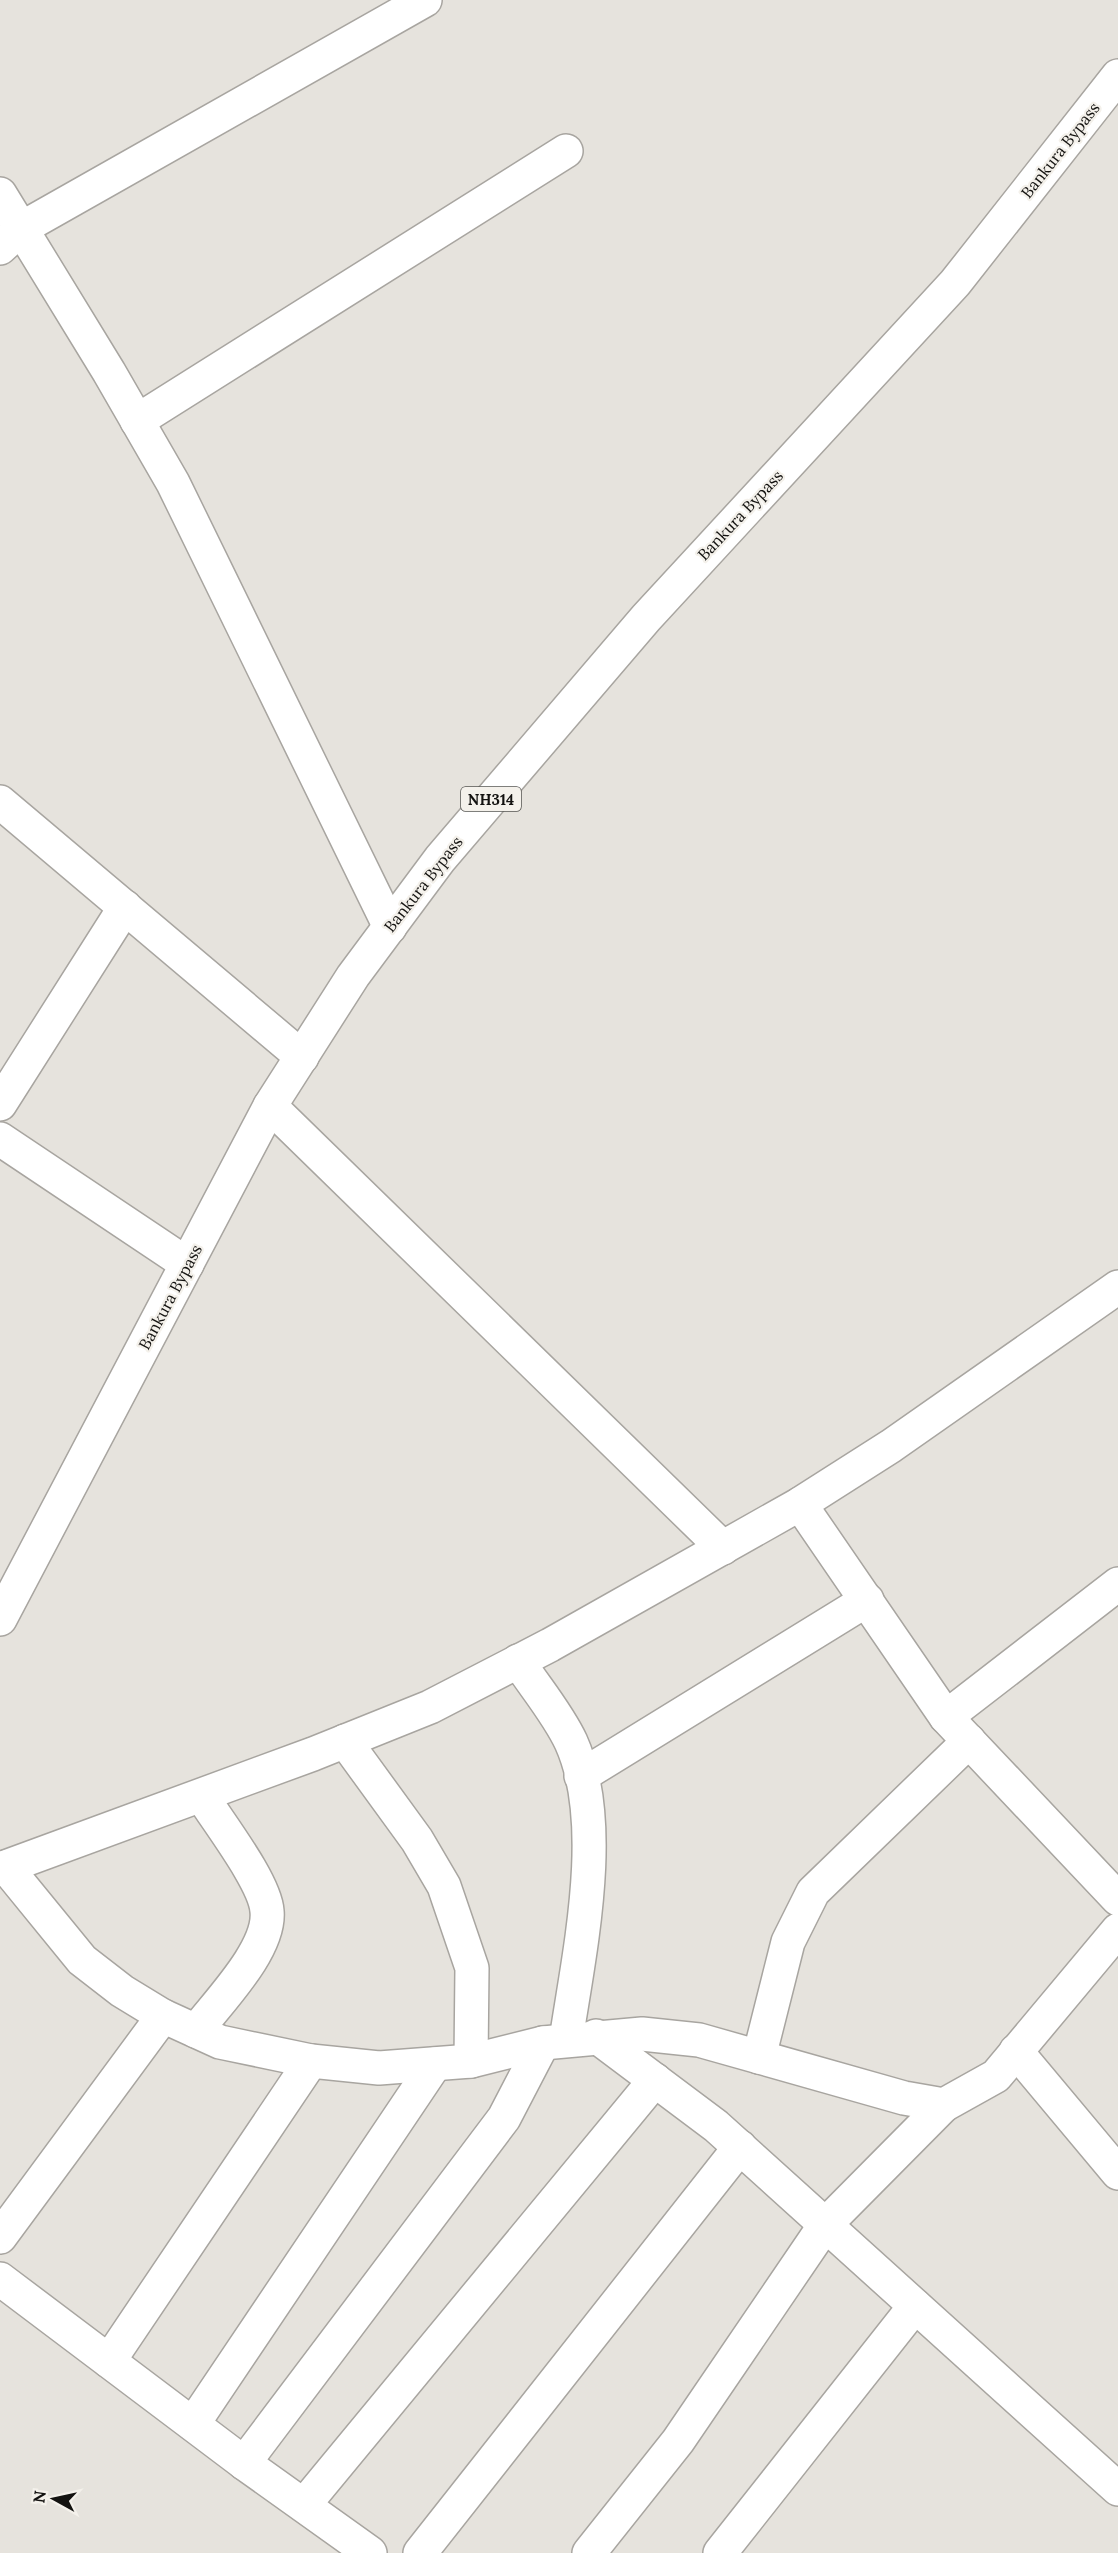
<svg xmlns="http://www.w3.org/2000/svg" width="1118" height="2553" viewBox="0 0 1118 2553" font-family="Lora,serif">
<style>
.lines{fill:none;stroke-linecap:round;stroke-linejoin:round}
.minor-casing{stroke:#a8a5a0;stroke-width:36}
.highway-casing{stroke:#a8a5a0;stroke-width:36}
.minor{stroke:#fff;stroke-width:33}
.highway{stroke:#fff;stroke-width:33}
.labels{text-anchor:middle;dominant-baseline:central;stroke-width:4.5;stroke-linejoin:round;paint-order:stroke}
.shield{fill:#f4f1eb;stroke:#565552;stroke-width:1.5}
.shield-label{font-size:15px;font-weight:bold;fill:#131210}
.street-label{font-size:16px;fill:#131210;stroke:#f4f1eb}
</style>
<rect width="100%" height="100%" fill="#e6e3dd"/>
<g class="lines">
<g class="minor-casing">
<g id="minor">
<polyline points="0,194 109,372 173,483 390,927"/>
<polyline points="0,248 22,228 425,0"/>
<polyline points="137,421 566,151"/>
<polyline points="0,802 302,1057"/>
<polyline points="0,1104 125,907"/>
<polyline points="270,1106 723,1548"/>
<polyline points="0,1139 187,1264"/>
<polyline points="800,1504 946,1717 1118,1899"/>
<path d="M518 1661C535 1687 558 1714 571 1742 608 1824 579 1953 566 2040"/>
<polyline points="946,1717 1118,1584"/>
<polyline points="345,1741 417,1840 444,1886 472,1968 471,2061"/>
<polyline points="581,1776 867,1600"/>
<polyline points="6,1867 82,1960 122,1991 163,2016 220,2042 311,2061 379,2068 471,2061 543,2043 642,2034 699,2040 904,2098 944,2105 996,2076 1118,1930"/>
<polyline points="0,1869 313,1754 430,1707 550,1645 800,1504 891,1446 1118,1287"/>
<path d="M196 2031C218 2002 271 1949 267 1911 265 1882 218 1822 202 1796"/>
<polyline points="596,2036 716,2126 1118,2489"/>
<polyline points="1016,2051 1118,2173"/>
<polyline points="759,2057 788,1942 813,1892 969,1741"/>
<polyline points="0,2237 163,2016"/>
<polyline points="0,2279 244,2463 370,2553"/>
<polyline points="109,2361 311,2061"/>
<polyline points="193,2424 435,2064"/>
<polyline points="244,2463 504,2118 543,2043"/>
<polyline points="304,2505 655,2080"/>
<polyline points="420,2553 740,2147"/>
<polyline points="589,2553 678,2441 825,2225 944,2105"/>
<polyline points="720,2553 915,2306"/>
</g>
</g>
<g class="highway-casing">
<polyline id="highway" points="0,1619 270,1106 353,976 440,859 646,618 955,283 1118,76"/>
</g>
<use href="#minor" class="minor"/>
<use href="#highway" class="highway"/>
</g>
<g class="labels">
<rect class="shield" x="461" y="787" width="60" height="24" rx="4.5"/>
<g class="shield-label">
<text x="491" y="799">NH314</text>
</g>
<g class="street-label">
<text transform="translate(1060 150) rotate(-52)">Bankura Bypass</text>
<text transform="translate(740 515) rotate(-47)">Bankura Bypass</text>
<text transform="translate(423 884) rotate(-52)">Bankura Bypass</text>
<text transform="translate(170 1297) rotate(-62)">Bankura Bypass</text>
</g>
</g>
<g transform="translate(54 2499) rotate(278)" stroke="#f4f1eb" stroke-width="4.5" paint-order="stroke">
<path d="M0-4.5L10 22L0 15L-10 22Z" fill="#131210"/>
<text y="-9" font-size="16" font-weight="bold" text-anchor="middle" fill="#131210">N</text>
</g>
</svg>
